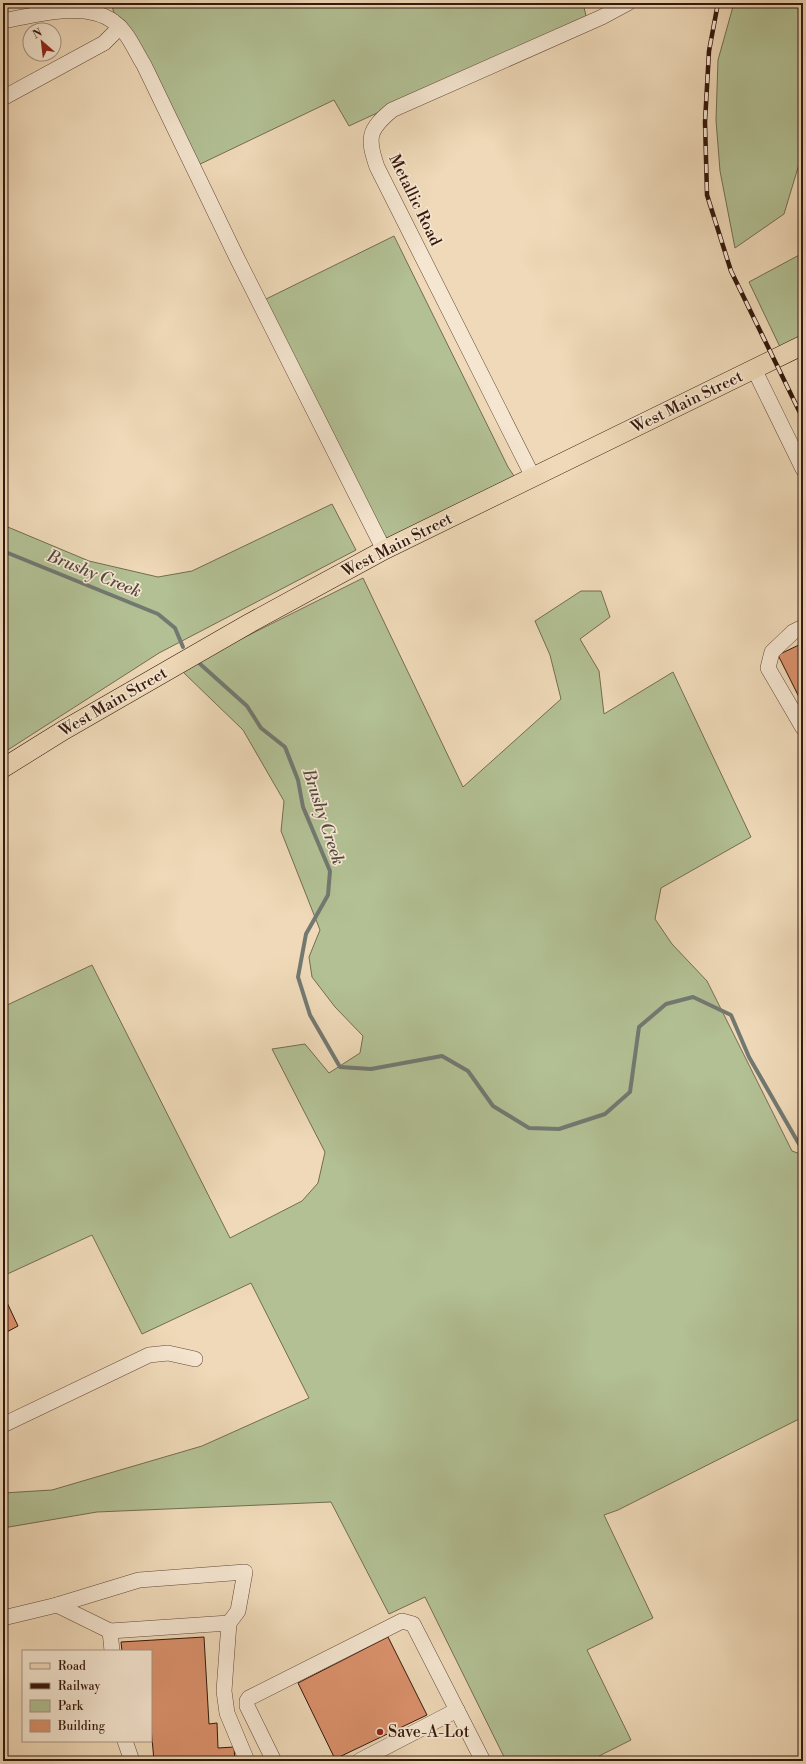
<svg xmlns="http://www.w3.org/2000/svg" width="806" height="1764" viewBox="0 0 806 1764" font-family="'Libre Bodoni',serif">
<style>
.green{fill:#b2c094;stroke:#746c50}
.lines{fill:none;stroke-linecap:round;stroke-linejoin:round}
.stream{stroke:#727971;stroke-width:4}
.building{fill:#da916c;stroke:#35180c}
.minor-casing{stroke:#644837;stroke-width:16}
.major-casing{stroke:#35180c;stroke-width:20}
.minor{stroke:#f5e6d1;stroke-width:15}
.major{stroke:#efd9b8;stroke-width:19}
.rail-casing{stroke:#35180c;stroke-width:4.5}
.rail{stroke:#f5e6d1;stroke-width:3;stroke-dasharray:9;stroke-linecap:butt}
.poi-dot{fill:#8f2418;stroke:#f5e6d1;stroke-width:1.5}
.labels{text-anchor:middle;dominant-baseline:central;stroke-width:3.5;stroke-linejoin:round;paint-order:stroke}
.street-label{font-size:16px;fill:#35180c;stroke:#f5e6d1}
.poi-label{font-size:16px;fill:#35180c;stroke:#f5e6d1;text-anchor:start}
.water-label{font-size:17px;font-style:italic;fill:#54483f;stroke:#f5e6d1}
</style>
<rect width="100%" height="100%" fill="#efd9b8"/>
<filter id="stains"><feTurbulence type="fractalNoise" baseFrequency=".005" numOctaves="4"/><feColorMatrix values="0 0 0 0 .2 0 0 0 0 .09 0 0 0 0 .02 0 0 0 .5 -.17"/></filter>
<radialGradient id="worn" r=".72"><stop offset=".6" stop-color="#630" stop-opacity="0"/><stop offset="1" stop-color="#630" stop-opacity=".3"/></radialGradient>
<g class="green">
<polygon points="111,3 583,3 586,16 349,126 334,100 194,167 118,26"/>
<polygon points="734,3 803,3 803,151 784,214 735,248 720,171 716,120 718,60"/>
<polygon points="394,236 508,467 514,476 389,538 374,534 260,302"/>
<polygon points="803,253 803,336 780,347 749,282"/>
<polygon points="332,504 356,550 159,653 3,753 3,525 89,561 158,577 192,571"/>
<polygon points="363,578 463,787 561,699 550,655 535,621 581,591 601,591 610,617 580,639 599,671 604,714 673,672 751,837 661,888 655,919 672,944 707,981 792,1151 803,1155 803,1417 618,1510 604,1515 653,1618 587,1650 631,1740 589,1761 506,1761 425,1597 389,1614 331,1502 97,1512 3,1528 3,1493 52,1490 202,1446 309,1398 251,1283 142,1334 92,1235 3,1276 3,1007 92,965 230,1238 302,1201 318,1183 325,1152 272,1049 305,1044 329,1073 360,1053 363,1036 335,1007 312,977 309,957 320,930 281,831 284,801 243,730 183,672 225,647"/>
</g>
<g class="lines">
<g class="stream">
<polyline points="3,551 158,614 175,628 183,647"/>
<polyline points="199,663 247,706 261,728 285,747 298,780 303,807 330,871 328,895 306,934 298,977 310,1015 340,1067 371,1069 442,1056 468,1071 493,1106 529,1128 559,1129 605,1114 630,1092 639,1027 666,1004 693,997 731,1015 749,1057 803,1151"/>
</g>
</g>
<g class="building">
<polygon points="803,643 803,705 778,655"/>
<polygon points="3,1294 18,1326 3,1334"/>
<polygon points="204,1637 209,1724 217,1723 218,1748 234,1747 235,1761 154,1761 151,1727 151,1651 122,1651 121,1642"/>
<polygon points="388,1637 427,1715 335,1759 298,1683"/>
<polygon points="324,1756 327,1761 314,1761"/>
</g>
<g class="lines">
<g class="minor-casing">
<g id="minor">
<path d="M3 21C35 15 86 0 114 22 128 32 135 51 144 65L236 256 384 550"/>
<polyline points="3,98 104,43 120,27"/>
<polyline points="754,369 803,469"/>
<path d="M533 477 377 167C367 138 368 130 392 110L602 17 628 3"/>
<polyline points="803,627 793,632 772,652 768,668 803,728"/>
<polyline points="3,1425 149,1355 168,1353 195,1359"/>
<polyline points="57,1605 139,1580 245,1572 238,1611 229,1623"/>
<polyline points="3,1618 57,1605 110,1631 112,1651"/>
<polyline points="110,1631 229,1623 224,1691 227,1713 247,1761"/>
<polyline points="125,1741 132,1761"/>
<polyline points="274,1761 247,1706 247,1701 249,1698 402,1621 413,1624 483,1761"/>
<polyline points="359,1761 457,1710"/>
</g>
</g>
<g class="major-casing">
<polyline id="major" points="3,768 64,730 250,623 384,550 803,345"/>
</g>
<use href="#minor" class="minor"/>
<use href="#major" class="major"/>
<g class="rail-casing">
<polyline id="rail" points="718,3 709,51 705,122 707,195 731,271 803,419"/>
</g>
<use href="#rail" class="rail"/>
</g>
<circle class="poi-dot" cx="380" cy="1732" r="4"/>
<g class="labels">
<g class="street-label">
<text transform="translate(415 200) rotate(64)">Metallic Road</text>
<text transform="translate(687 402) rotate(-26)">West Main Street</text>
<text transform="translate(397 545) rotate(-27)">West Main Street</text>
<text transform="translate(113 702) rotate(-30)">West Main Street</text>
</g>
<g class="poi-label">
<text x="388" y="1732">Save-A-Lot</text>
</g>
<g class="water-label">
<text transform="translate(94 574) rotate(22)">Brushy Creek</text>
<text transform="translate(323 817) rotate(72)">Brushy Creek</text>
</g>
</g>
<rect width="806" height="1764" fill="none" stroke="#efd9b8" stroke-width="16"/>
<rect x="4" y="4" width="798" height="1756" fill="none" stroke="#35180c" stroke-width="2"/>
<rect x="8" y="8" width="790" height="1748" fill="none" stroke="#35180c"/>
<rect x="22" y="1650" width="130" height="92" fill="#f5e6d1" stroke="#a89482"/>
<rect x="30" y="1663" width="20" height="6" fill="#efd9b8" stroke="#a89482"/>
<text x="58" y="1670" font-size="12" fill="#35180c">Road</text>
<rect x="30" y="1683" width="20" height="6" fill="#35180c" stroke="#a89482"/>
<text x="58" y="1690" font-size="12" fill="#35180c">Railway</text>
<rect x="30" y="1700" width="20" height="12" fill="#b2c094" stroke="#a89482"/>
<text x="58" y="1710" font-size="12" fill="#35180c">Park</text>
<rect x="30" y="1720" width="20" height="12" fill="#da916c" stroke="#a89482"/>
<text x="58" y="1730" font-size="12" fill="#35180c">Building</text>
<g transform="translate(42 42) rotate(332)"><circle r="19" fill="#f5e6d1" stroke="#a89482"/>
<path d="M0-3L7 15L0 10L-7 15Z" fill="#8f2418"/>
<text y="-6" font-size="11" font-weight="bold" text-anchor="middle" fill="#35180c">N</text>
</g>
<rect width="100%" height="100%" filter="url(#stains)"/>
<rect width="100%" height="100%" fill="url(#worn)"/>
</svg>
